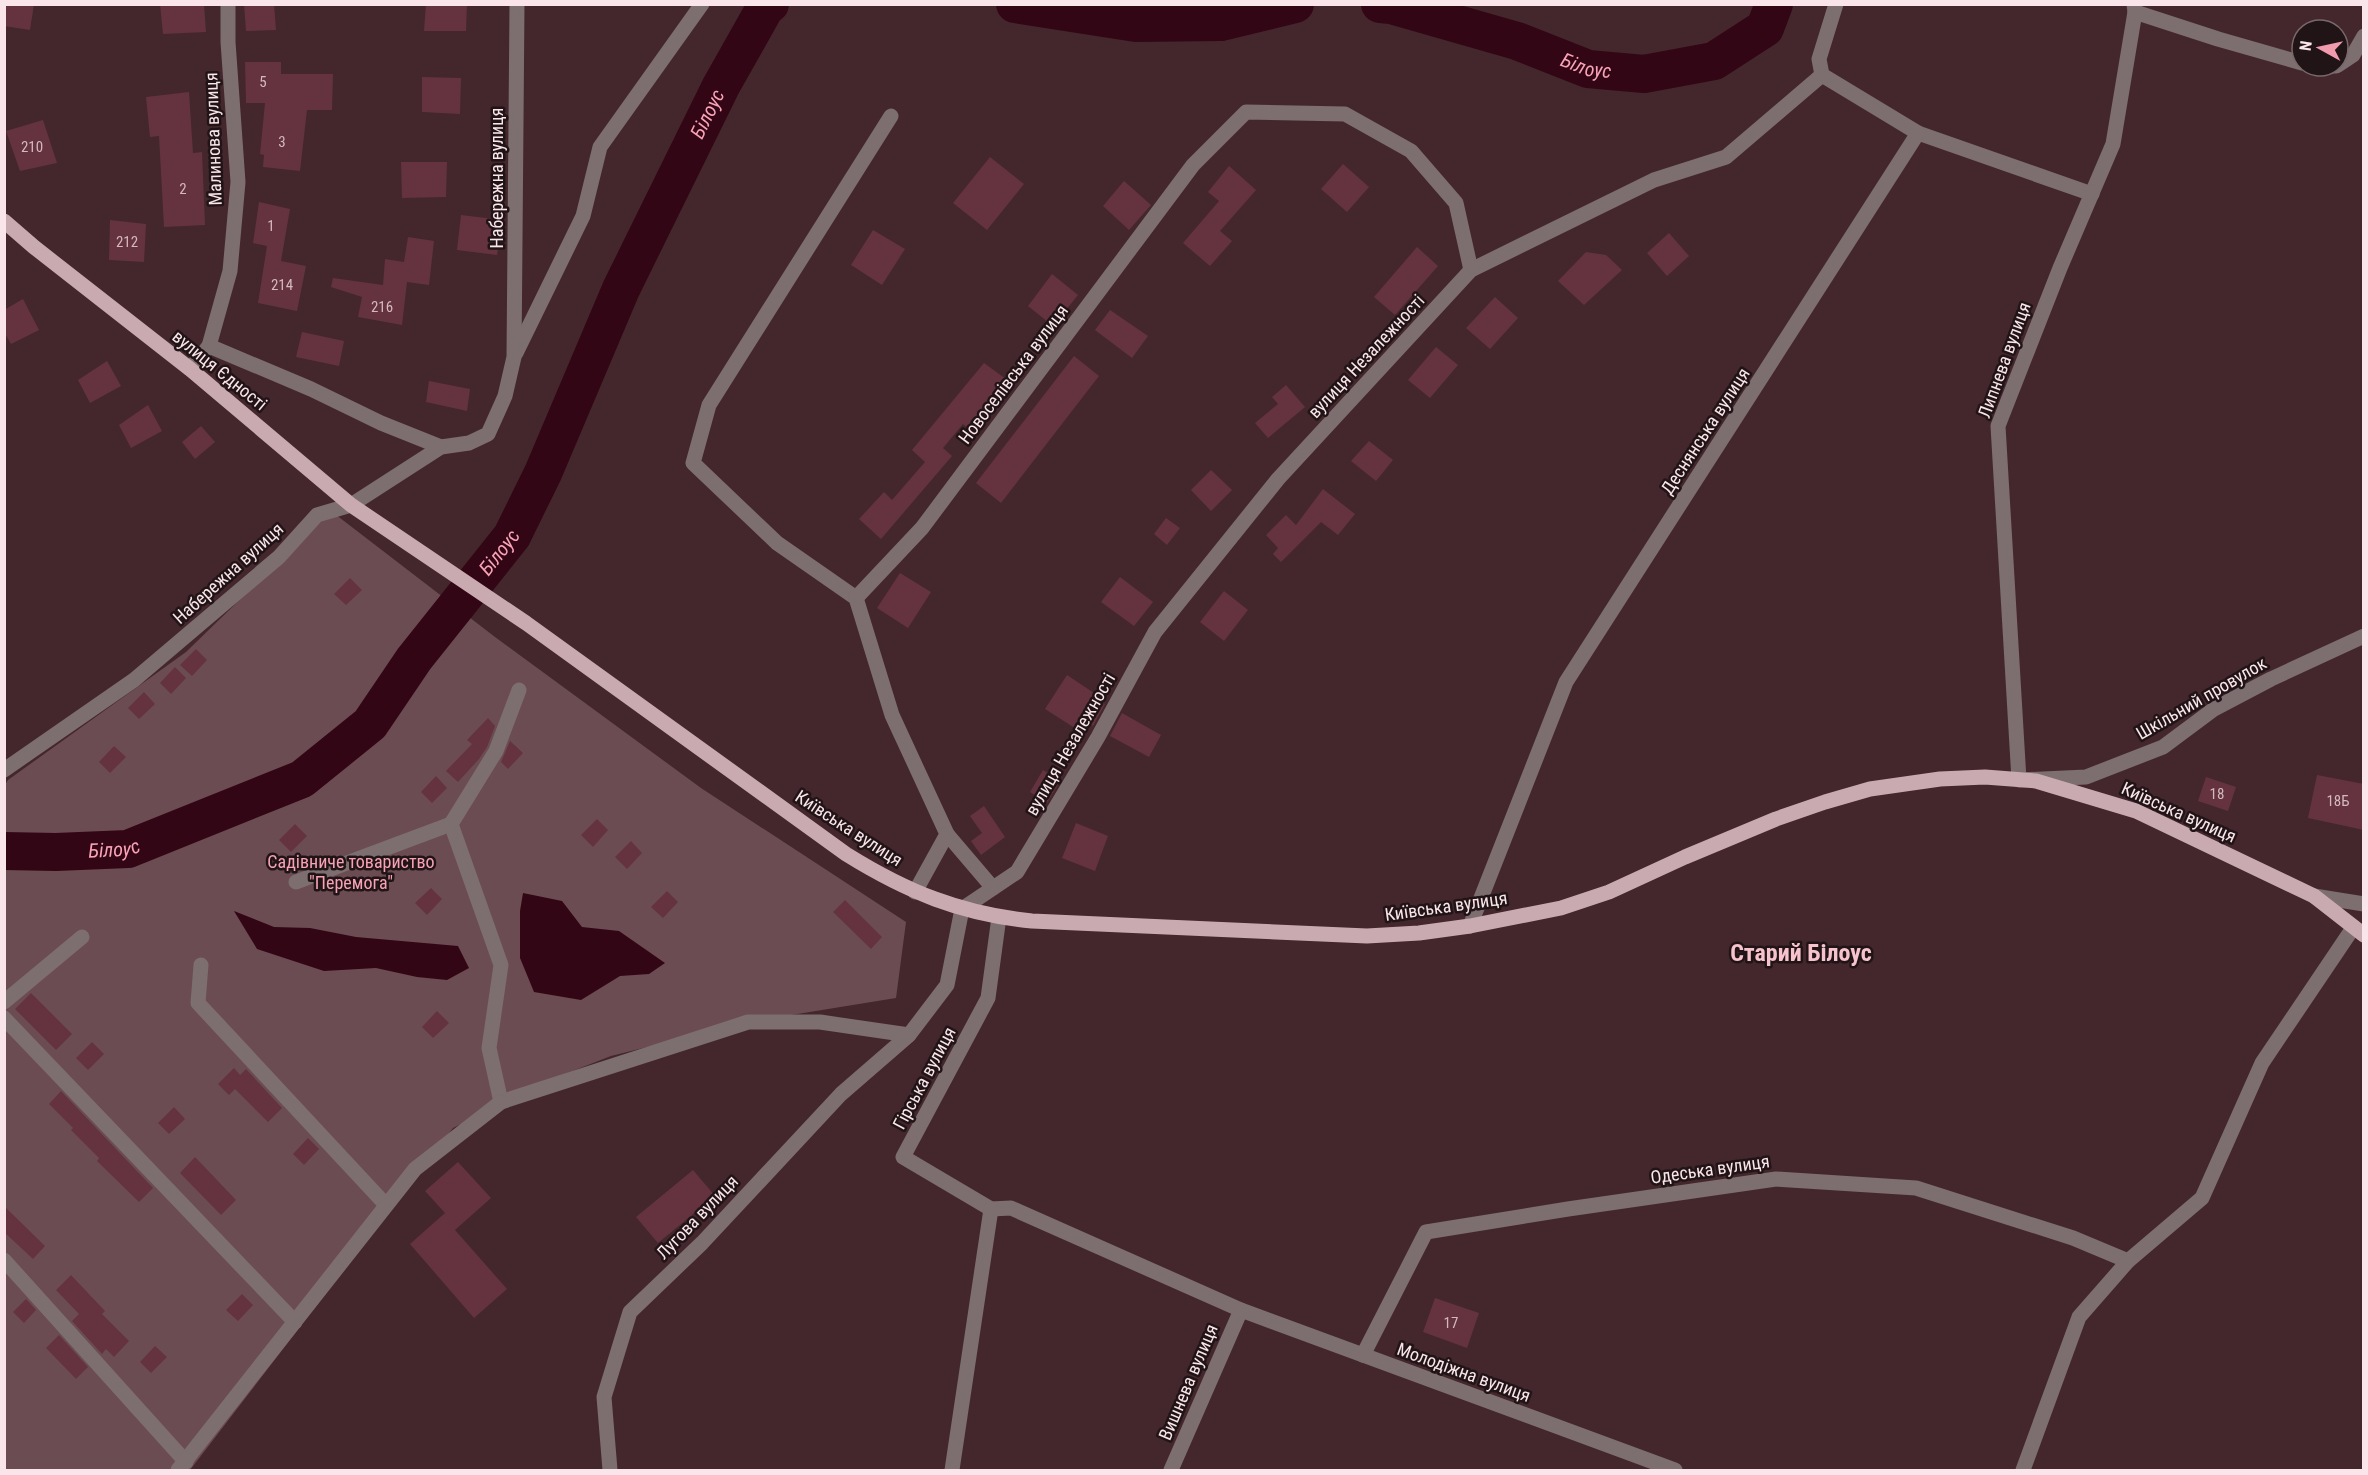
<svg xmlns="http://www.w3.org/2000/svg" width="2368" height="1475" viewBox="0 0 2368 1475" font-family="'Roboto Condensed',sans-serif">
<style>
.green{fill:#6b4c52}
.water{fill:#330615}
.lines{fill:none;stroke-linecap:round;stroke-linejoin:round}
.river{stroke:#330615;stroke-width:38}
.building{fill:#64333f}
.minor{stroke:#7d6e70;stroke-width:15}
.major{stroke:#c9aab0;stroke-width:15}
.labels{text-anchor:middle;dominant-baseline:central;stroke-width:5;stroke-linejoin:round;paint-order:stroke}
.number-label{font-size:15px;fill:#d4b9bf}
.street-label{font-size:18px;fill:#fae6ea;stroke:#211417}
.park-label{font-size:18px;fill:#f7a2b5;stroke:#211417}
.water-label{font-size:20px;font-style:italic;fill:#f8a3b6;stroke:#211417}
.district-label{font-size:24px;font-weight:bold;fill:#f6c2cc;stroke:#211417}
</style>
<rect width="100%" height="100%" fill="#43272d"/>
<polygon class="green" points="331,511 495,637 701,788 906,922 896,998 748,1022 611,1056 552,1079 453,1128 190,1470 5,1470 4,786 8,780 186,652"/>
<g class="water">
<polygon points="523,893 562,901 582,927 619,931 665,963 649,974 620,976 581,1000 534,992 520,958 520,911"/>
<polygon points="234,911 274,927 310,928 356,937 458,946 469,968 447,980 417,977 376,968 324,971 257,949"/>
</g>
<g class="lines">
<g class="river">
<polyline points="1015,4 1136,23 1221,22 1295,4"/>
<path id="s1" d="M1380 4 1391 5 1517 41 1588 69 1644 74 1714 61 1765 28 1774 4"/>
<path id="s2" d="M4 851 56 852 128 849 302 779 370 724 414 659 512 536 543 473 621 289 721 86 765 8 770 4"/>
</g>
</g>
<g class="building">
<polygon points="4,4 34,4 30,30 4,26"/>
<polygon points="160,4 204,4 206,32 163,34"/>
<polygon points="244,4 274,4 276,30 246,31"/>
<polygon points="426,4 467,4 466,31 424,31"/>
<polygon points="245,62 281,62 281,74 333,74 332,110 307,110 300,171 263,167 264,155 260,154 265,103 246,103"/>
<polygon points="422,77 461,78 460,114 422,112"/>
<polygon points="189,92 193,153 202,152 205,225 164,227 159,136 150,137 146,97"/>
<polygon points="43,120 57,163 20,171 6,131"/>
<polygon points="990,157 1024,184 987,230 953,203"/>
<polygon points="401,162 447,162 446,197 402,198"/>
<polygon points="1343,164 1369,187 1347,212 1321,189"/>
<polygon points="1229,166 1256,190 1220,231 1232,241 1210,266 1183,243 1219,201 1208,192"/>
<polygon points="1124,181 1151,205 1129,230 1103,206"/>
<polygon points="259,202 290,209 281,261 306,266 297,311 258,303 267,246 253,243"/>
<polygon points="461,215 503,220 497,255 457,250"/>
<polygon points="110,220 146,224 144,262 109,260"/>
<polygon points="873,230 905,249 882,285 851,265"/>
<polygon points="1669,233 1689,256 1667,276 1647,253"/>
<polygon points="408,237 434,241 429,285 407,282 402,325 358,317 362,297 331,287 333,278 383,285 385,259 404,262"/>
<polygon points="1417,247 1438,266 1395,315 1374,297"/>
<polygon points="1586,252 1606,255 1622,270 1584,305 1558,281"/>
<polygon points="1052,274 1078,295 1053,326 1028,306"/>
<polygon points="1495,297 1518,318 1490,349 1466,328"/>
<polygon points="23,299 39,330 11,344 4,332 4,310"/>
<polygon points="1110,310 1148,336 1132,358 1095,330"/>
<polygon points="302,332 344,341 339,366 296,357"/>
<polygon points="1436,347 1458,365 1430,398 1408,380"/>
<polygon points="1074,356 1099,376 1001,503 976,483"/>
<polygon points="107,361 121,386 90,403 78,380"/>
<polygon points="984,363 1010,382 970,430 963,424 943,448 952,456 881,539 859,519 884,492 892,500 925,462 912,450"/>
<polygon points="429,381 470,389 467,411 426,402"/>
<polygon points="1286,385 1305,407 1268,438 1255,423 1278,404 1272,397"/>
<polygon points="148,405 162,431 131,448 119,425"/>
<polygon points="201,426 215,442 195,459 182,442"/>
<polygon points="1369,441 1393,460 1376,481 1351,461"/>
<polygon points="1211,470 1232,490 1211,511 1191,490"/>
<polygon points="1323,489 1355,514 1338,535 1321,522 1281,562 1273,554 1278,548 1266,535 1286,515 1296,525"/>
<polygon points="1166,518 1180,528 1167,545 1154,534"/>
<polygon points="900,573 931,592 908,628 877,608"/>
<polygon points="1120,577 1153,602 1134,626 1101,602"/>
<polygon points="350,578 362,590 346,605 334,594"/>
<polygon points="1224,591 1248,610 1224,641 1200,622"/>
<polygon points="196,649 207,660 192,676 180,665"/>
<polygon points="175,667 186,678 171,694 160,683"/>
<polygon points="1067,675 1103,699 1101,702 1105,704 1093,726 1087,723 1081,732 1045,709"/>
<polygon points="144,692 155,704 139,719 128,708"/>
<polygon points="1122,713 1161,735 1149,757 1110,736"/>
<polygon points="488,718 495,726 487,747 479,759 458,782 446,771 472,744 467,740"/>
<polygon points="510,741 523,753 508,769 501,762"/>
<polygon points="114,746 126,757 110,773 99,762"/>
<polygon points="1043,770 1060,781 1047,803 1030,792"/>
<polygon points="2317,775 2364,784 2364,830 2308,818"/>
<polygon points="436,776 447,788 432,803 421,792"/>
<polygon points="2206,777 2236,787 2228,811 2198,801"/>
<polygon points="984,806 1005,837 981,855 971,841 982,833 970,816"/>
<polygon points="597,819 608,830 593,847 581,835"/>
<polygon points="1076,823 1108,836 1095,871 1062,858"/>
<polygon points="295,824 307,836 291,852 279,840"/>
<polygon points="631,841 642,853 627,869 615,857"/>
<polygon points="431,888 442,899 427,915 415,903"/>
<polygon points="667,891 678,902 663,918 651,907"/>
<polygon points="845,900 882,937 871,949 833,912"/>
<polygon points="31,993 72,1034 56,1050 15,1009"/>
<polygon points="437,1011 449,1023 433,1038 422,1027"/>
<polygon points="92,1042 104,1054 88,1070 76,1058"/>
<polygon points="234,1068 240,1075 246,1069 282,1108 268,1122 235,1089 229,1095 218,1084"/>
<polygon points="61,1091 153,1188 139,1202 97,1161 99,1158 71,1130 73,1128 49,1104"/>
<polygon points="174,1107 185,1119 169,1134 158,1123"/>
<polygon points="308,1138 319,1149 304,1165 293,1154"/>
<polygon points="195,1157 236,1200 221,1215 180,1173"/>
<polygon points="458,1162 491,1198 455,1230 507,1289 474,1318 410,1244 445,1213 425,1191"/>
<polygon points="693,1170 715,1196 658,1243 636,1217"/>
<polygon points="4,1206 45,1246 33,1259 4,1232"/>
<polygon points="71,1275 105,1311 102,1314 129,1341 114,1357 106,1349 102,1354 72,1321 79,1314 56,1290"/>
<polygon points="242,1294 253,1305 238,1321 226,1310"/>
<polygon points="1435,1298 1479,1313 1467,1348 1423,1332"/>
<polygon points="26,1299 36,1310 24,1323 13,1312"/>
<polygon points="59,1335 88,1367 76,1379 46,1348"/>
<polygon points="155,1346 167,1357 151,1373 140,1362"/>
</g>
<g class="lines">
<g class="minor">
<polyline points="2134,4 2135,12 2113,144 2060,268 1998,426 2019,780 2086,777 2163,747 2214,709 2271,679 2364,636"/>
<polyline points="2135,12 2218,39 2302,63"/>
<polyline points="2338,65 2353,55 2364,36"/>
<polyline points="2322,66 2336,66"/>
<polyline points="1822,75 1819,59 1836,4"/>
<polyline points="891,116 709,405 693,463 777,543 856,598 892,715 947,834 915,892"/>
<polyline points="209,346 311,389 381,423 441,447"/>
<polyline points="516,353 583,216 600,147 702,4"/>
<polyline points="190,369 209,346 230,271 238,182 228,42 228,4"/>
<polyline points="856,598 922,528 1193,165 1246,112 1345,114 1411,151 1456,203 1471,270"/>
<polyline points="4,770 134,680 279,557 317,515 351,505 441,447 469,443 488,434 505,396 514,357 517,4"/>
<polyline points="947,834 993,888"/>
<polyline points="296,882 451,824"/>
<polyline points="2314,896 2364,904"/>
<polyline points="1470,926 1566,682 1918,133 2092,194"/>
<polyline points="201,965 198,1003 386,1205"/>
<polyline points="4,1002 82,937"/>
<polyline points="4,1018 295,1322"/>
<polyline points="501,1102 489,1048 501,965 451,824 496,751 519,690"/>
<polyline points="991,1209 903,1157 988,998 999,917"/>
<polyline points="4,1260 186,1462"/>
<polyline points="1363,1355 1426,1232 1568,1209 1776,1179 1916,1188 2073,1238 2128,1261"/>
<polyline points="178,1470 415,1169 501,1102 748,1022 820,1022 909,1035 947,985 962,909 1017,872 1098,737 1155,632 1278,479 1471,270 1654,180 1726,157 1822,75 1918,133"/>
<polyline points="610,1470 604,1397 630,1312 702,1243 841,1094 909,1035"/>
<polyline points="952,1470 991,1209 1011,1208 1241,1310 1675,1470"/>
<polyline points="1171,1470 1241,1310"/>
<polyline points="2023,1470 2079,1317 2128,1261 2202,1198 2262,1063 2353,928"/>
</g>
<path class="major" d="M4 221 34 247 190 369 351 505 526 623 846 854C907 892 961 914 1032 921L1367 936 1419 933 1470 926 1561 908 1609 892 1685 857 1776 819 1825 802 1870 789 1940 779 1985 777 2036 781 2136 811 2314 896 2364 935"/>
</g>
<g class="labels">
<g class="number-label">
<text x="263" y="82">5</text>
<text x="282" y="142">3</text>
<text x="32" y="147">210</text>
<text x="183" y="189">2</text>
<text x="271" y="226">1</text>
<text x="127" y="242">212</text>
<text x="282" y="285">214</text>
<text x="382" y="307">216</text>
<text x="2217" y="794">18</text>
<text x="2338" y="801">18Б</text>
<text x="1451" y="1323">17</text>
</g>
<g class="street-label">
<text transform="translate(213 139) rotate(-92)">Малинова вулиця</text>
<text transform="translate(496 178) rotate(-90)">Набережна вулиця</text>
<text transform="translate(1366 356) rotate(-47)">вулиця Незалежності</text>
<text transform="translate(2004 360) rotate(-70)">Липнева вулиця</text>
<text transform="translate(220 370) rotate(39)">вулиця Єдності</text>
<text transform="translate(1013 374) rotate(-53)">Новоселівська вулиця</text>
<text transform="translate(1705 431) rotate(-57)">Деснянська вулиця</text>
<text transform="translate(228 573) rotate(-42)">Набережна вулиця</text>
<text transform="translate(2201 698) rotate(-30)">Шкільний провулок</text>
<text transform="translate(1070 744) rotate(-60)">вулиця Незалежності</text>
<text transform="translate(2179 812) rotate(24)">Київська вулиця</text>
<text transform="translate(849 828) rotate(33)">Київська вулиця</text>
<text transform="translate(1446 906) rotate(-8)">Київська вулиця</text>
<text transform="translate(924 1078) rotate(-62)">Гірська вулиця</text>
<text transform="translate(1710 1169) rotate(-8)">Одеська вулиця</text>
<text transform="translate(697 1217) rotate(-46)">Лугова вулиця</text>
<text transform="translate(1464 1372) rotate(20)">Молодіжна вулиця</text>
<text transform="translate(1188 1382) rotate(-67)">Вишнева вулиця</text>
</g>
<g class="park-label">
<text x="351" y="861">Садівниче товариство<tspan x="351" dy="21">"Перемога"</tspan></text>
</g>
<g class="water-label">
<text stroke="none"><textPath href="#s1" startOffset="216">Білоус</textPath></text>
<text stroke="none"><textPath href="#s2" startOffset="1100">Білоус</textPath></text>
<text stroke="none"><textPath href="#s2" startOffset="614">Білоус</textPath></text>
<text stroke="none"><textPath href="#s2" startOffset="110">Білоус</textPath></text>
</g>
<g class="district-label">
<text x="1801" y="953">Старий Білоус</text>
</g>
</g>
<rect width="2368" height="1475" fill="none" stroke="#fae6ea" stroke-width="12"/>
<g transform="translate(2320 48) rotate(278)"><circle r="28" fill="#211417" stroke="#78686b" stroke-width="1.5"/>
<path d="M0-4.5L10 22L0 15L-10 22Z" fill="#f29aae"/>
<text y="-9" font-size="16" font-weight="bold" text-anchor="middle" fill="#fae6ea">N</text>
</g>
</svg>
